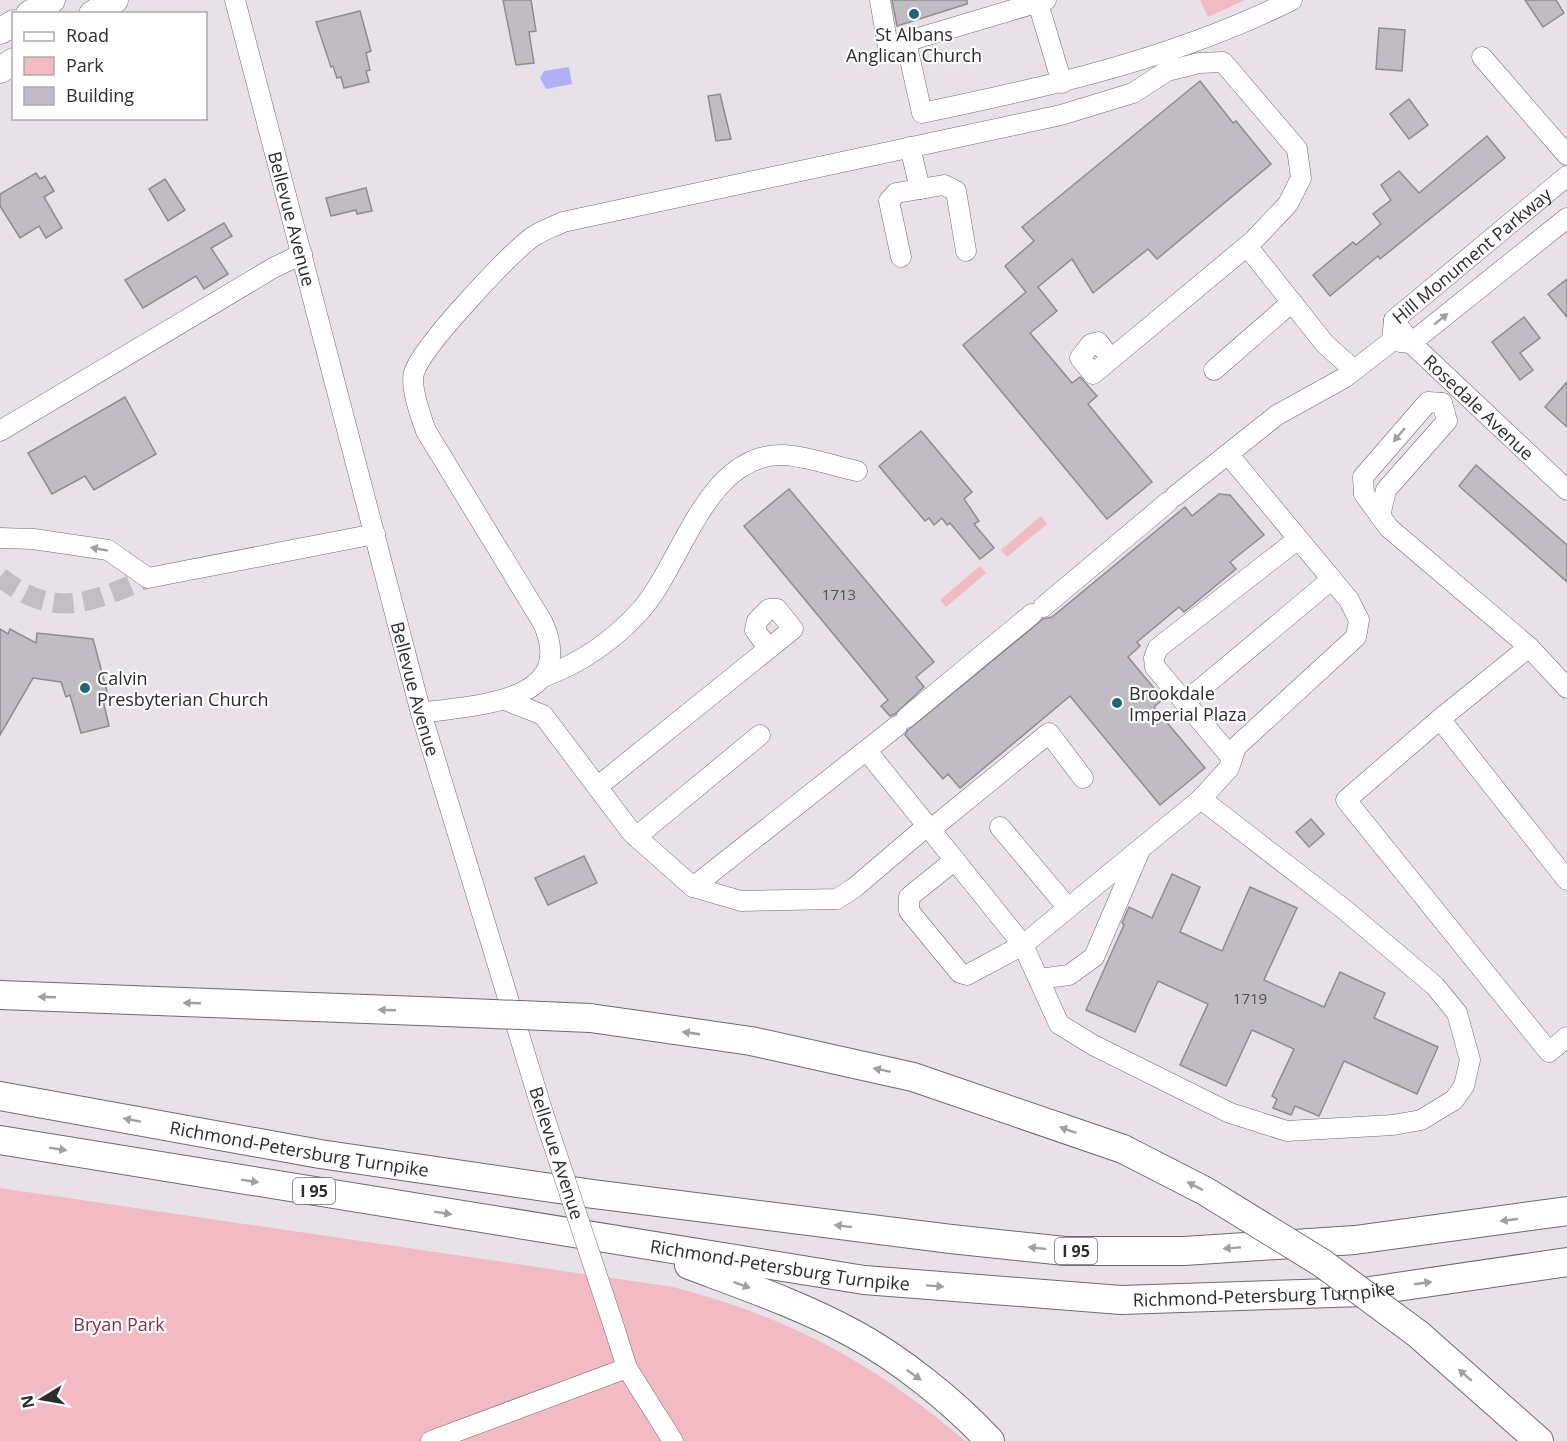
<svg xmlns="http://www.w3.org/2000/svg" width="1567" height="1441" viewBox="0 0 1567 1441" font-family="'Open Sans',sans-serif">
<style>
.green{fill:#f2bbc3}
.water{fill:#b1b0f7}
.building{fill:#bfbcc4;stroke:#8f8b93;stroke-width:1.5}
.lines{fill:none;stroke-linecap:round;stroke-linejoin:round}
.minor-tunnel{stroke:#c3bdc3;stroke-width:20;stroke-dasharray:20 10;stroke-linecap:butt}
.minor-casing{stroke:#6f696f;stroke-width:21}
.major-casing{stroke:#6f696f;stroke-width:27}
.highway-casing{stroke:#6f696f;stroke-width:30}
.minor{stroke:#fff;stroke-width:20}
.major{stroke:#fff;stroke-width:26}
.highway{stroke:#fff;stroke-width:28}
.minor-bridge-casing{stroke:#6f696f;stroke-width:21;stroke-linecap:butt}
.highway-bridge-casing{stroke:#6f696f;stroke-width:30;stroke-linecap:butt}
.minor-bridge{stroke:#fff;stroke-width:20}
.highway-bridge{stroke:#fff;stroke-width:28}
.oneway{fill:#a1a0a1}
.poi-dot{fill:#236578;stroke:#fff;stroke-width:2}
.labels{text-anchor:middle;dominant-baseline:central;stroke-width:4.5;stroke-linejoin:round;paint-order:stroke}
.number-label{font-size:15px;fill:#524f54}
.shield{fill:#fff;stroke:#6d6b6d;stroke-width:1.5}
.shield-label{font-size:16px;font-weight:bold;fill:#2e2b2e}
.poi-label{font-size:18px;fill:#2e2b2e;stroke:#fff;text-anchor:start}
.street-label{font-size:18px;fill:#2e2b2e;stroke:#fff}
.park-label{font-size:18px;fill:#892a42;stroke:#fff}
</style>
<rect width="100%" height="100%" fill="#e8e1e8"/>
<g class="green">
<polygon points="1200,0 1245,0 1208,17"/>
<polygon points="1041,516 1047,524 1007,557 1001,550"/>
<polygon points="980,566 986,573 946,607 940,600"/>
<path d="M0 1188 673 1287C791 1318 872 1362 965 1441H0Z"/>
</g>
<polygon class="water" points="569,67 572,84 546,89 540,78 544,71"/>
<g class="building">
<polygon points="503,0 531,0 536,31 529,32 534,63 516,65"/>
<polygon points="892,0 967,0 967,4 897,26"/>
<polygon points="1525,0 1556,0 1564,13 1543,27"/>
<polygon points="360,11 371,51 366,53 370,70 366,71 369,82 344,88 341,77 337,78 333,66 331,67 316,22"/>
<polygon points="1379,28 1405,30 1402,71 1376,69"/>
<polygon points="1200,81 1233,123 1236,121 1271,164 1157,259 1148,249 1093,293 1072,259 1038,287 1057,311 1030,333 1072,383 1080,377 1097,396 1088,404 1152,482 1107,519 963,345 1026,292 1005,266 1034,241 1022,227"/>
<polygon points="720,94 731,139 716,141 708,96"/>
<polygon points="1409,99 1428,125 1409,139 1390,114"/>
<polygon points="1487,136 1505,158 1380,259 1378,256 1330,296 1313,275 1353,242 1356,245 1381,224 1373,214 1391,200 1381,185 1399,171 1419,193"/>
<polygon points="36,173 40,179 45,176 54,191 44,197 62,228 46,238 39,226 20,238 0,206 0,194"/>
<polygon points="165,179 185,210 168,221 149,189"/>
<polygon points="366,188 372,211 357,214 356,210 331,216 326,198"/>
<polygon points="224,223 232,236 211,248 228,274 204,289 196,276 143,308 125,280"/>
<polygon points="1567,279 1567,317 1548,294"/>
<polygon points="1524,317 1540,338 1520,353 1533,370 1520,380 1492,342"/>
<polygon points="1567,382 1567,427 1545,407"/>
<polygon points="125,397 156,454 94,490 85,476 52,494 28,453"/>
<polygon points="921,431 972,492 964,499 979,521 974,524 994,548 980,559 950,523 947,525 942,518 934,525 929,518 925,521 879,466"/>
<polygon points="1476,465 1567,545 1567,582 1459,486"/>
<polygon points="789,489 934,662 916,677 924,687 895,714 890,716 881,706 888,700 744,526"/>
<polygon points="1219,494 1230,495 1264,535 1230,562 1236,569 1184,612 1179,607 1137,642 1140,646 1128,657 1163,699 1154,707 1205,768 1160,805 1070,696 960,788 948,774 943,779 905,735 908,730 1043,619 1052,617 1185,507 1192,516"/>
<polygon points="0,629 8,634 10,629 36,643 37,633 93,639 108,695 102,696 109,726 81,733 70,695 66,697 61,682 33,678 0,735"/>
<polygon points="1311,819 1324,834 1309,847 1296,832"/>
<polygon points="584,856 597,883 548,905 535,878"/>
<polygon points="1172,874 1200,887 1180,932 1222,951 1250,887 1297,908 1264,980 1324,1007 1340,972 1385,993 1374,1018 1438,1047 1417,1094 1344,1061 1319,1116 1295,1106 1291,1115 1273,1108 1277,1099 1272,1096 1294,1049 1252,1030 1226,1086 1180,1065 1208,1004 1158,981 1135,1032 1086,1010 1124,925 1122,923 1129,907 1152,918"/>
</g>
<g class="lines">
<path class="minor-tunnel" d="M0 577C55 621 91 602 148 578"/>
<g class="minor-casing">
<g id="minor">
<path id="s1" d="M235 0 421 713 543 1113"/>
<polyline points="880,0 888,47 1046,0"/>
<polyline points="1038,3 1062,83"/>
<path d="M906 42 922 113C1048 87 1176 58 1292 0"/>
<polyline points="1482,57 1567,155"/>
<polyline points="910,147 920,189"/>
<polyline points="1247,246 1325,344 1354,370"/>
<polyline points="901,257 889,201 896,193 944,185 956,191 966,251"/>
<path id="s2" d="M1394 320 1411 343 1567 490"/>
<path id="s3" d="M1392 341 1394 320 1567 176"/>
<polyline points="1400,342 1411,343 1567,218"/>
<polyline points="1214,370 1292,302"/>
<polyline points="1442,403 1428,402 1363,477 1364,494 1389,528 1529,647 1567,688"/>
<polyline points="0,431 273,268 302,254"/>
<polyline points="1175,496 1277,415 1344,378 1392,341"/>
<polyline points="1380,516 1386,490 1447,421 1442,403"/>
<polyline points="0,538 33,539 108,550 148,578 375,534"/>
<polyline points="1043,607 1168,502"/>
<polyline points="1529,647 1440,719 1346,800 1549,1052 1567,1037"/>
<path d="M543 677C581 663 613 641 640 611 682 565 705 455 781 455 803 455 834 466 857 471"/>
<polyline points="505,700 543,715 632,833 693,887 741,901 837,899 854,888 927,826"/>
<polyline points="1185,702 1332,579"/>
<path d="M421 713C473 705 579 704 543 623L426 431C421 417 410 387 414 373 421 347 507 257 531 238 540 231 553 227 563 222L1061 115 1133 93 1167 71 1199 63 1223 62 1297 149 1301 178 1288 204 1253 241 1093 374 1080 358 1091 344 1098 342 1111 359"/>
<polyline points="906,718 1032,614"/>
<polyline points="1440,719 1567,880"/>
<polyline points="867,751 1023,945 1059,1024 1093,1045 1230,1113 1287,1131 1393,1125 1421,1120 1454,1100 1464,1086 1470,1060 1457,1013 1435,986 1345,910 1201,799"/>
<polyline points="1231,757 1155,667 1154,658 1158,648 1298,539"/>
<polyline points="597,787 793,629 777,609 769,609 757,621 755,630 768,648"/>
<polyline points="1000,827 1068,908"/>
<polyline points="930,830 1049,733 1083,778"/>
<polyline points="636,837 760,735"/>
<polyline points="955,860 909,897 909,911 960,973 967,975 1023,945 1201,799 1229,768 1236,747 1356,637 1359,620 1349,600 1228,454"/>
<polyline points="693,887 897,726"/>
<polyline points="1039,979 1069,975 1094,957 1140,850"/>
<polyline points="614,1327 627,1368 673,1441"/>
<polyline points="431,1441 627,1368"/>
</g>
</g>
<g class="major-casing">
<g id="major">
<polyline points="29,14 52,0"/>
<polyline points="92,14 115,0"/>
<polyline points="0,31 14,23"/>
<polyline points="0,70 14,61"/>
</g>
</g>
<g class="highway-casing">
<g id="highway">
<polyline points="0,995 446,1012"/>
<polyline points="590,1018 751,1041 913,1077 1123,1149"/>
<path id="s4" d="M0 1096 320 1154 593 1194 951 1239 1065 1251H1184L1355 1240 1567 1211"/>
<path id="s5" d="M0 1140 864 1280 1121 1300 1363 1292 1567 1262"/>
<path d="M689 1265C745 1286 801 1305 854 1334 900 1359 954 1402 990 1441"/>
<polyline points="1418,1334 1539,1441"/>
</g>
</g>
<use href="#minor" class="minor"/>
<use href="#major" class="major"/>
<use href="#highway" class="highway"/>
<g class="minor-bridge-casing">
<polyline id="minor-bridge" points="543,1113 614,1327"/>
</g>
<g class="highway-bridge-casing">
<g id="highway-bridge">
<polyline points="446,1012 590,1018"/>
<polyline points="1123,1149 1205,1191 1322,1263 1418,1334"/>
</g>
</g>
<use href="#minor-bridge" class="minor-bridge"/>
<use href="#highway-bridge" class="highway-bridge"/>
</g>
<defs><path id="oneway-solid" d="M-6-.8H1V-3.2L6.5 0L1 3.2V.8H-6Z" transform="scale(1.5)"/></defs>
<g class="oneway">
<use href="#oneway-solid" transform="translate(1441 319) rotate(-39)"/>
<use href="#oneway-solid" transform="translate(1399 435) rotate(130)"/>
<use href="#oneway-solid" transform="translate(99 549) rotate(-170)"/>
<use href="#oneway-solid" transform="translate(47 997) rotate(-178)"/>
<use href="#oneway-solid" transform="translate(192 1003) rotate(-178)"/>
<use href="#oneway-solid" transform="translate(387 1010) rotate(-178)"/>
<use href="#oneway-solid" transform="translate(691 1033) rotate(-172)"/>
<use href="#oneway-solid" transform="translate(882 1070) rotate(-168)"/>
<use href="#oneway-solid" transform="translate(132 1120) rotate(-170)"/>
<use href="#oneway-solid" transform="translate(1068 1130) rotate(-161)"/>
<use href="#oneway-solid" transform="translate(58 1149) rotate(9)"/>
<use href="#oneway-solid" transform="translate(250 1181) rotate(9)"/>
<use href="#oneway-solid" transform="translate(1195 1186) rotate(-153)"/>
<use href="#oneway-solid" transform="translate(443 1213) rotate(9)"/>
<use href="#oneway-solid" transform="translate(1509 1220) rotate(172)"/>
<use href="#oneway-solid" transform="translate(843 1226) rotate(-173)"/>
<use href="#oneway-solid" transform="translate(1037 1248) rotate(-174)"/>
<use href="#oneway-solid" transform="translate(1232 1248) rotate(176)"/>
<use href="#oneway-solid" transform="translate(1423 1283) rotate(-8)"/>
<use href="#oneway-solid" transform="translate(742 1285) rotate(20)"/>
<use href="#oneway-solid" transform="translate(935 1286) rotate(4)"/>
<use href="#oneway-solid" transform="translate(914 1375) rotate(36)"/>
<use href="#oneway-solid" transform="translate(1465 1375) rotate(-139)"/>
</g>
<g class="poi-dot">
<circle cx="914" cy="14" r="6"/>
<circle cx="85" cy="688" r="6"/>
<circle cx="1117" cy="703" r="6"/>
</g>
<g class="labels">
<g class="number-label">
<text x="839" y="594">1713</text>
<text x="1250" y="998">1719</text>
</g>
<g class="shield">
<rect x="293" y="1178" width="42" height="26" rx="4.5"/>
<rect x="1055" y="1238" width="42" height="26" rx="4.5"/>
</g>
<g class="shield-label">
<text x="314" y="1191">I 95</text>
<text x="1076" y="1251">I 95</text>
</g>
<g class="poi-label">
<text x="914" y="34" text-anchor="middle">St Albans<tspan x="914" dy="21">Anglican Church</tspan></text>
<text x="97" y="678">Calvin<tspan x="97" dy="21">Presbyterian Church</tspan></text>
<text x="1129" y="693">Brookdale<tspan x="1129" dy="21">Imperial Plaza</tspan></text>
</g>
<g class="street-label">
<text stroke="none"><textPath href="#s1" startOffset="226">Bellevue Avenue</textPath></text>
<text stroke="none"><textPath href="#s3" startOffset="122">Hill Monument Parkway</textPath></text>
<text stroke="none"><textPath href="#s2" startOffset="122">Rosedale Avenue</textPath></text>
<text stroke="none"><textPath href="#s1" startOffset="712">Bellevue Avenue</textPath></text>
<text stroke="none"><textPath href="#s4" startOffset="304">Richmond-Petersburg Turnpike</textPath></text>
<text transform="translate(557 1153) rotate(72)">Bellevue Avenue</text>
<text stroke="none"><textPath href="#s5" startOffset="790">Richmond-Petersburg Turnpike</textPath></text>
<text stroke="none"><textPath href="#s5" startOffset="1276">Richmond-Petersburg Turnpike</textPath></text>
</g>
<g class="park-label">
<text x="119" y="1324">Bryan Park</text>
</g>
</g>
<rect x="12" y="12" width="195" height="108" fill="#ffffff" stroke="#abaaab" stroke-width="1.5"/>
<rect x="24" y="32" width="30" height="9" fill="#ffffff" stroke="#abaaab" stroke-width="1.5"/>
<text x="66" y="42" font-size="18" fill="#2e2b2e">Road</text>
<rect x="24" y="57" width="30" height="18" fill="#f2bbc3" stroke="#abaaab" stroke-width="1.5"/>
<text x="66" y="72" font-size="18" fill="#2e2b2e">Park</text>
<rect x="24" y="87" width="30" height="18" fill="#bfbcc4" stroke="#abaaab" stroke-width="1.5"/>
<text x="66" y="102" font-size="18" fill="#2e2b2e">Building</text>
<g transform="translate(42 1399) rotate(259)" stroke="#ffffff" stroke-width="4.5" paint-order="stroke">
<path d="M0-4.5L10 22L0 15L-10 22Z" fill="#2e2b2e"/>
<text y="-9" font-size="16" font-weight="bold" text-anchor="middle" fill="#2e2b2e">N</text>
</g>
</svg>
